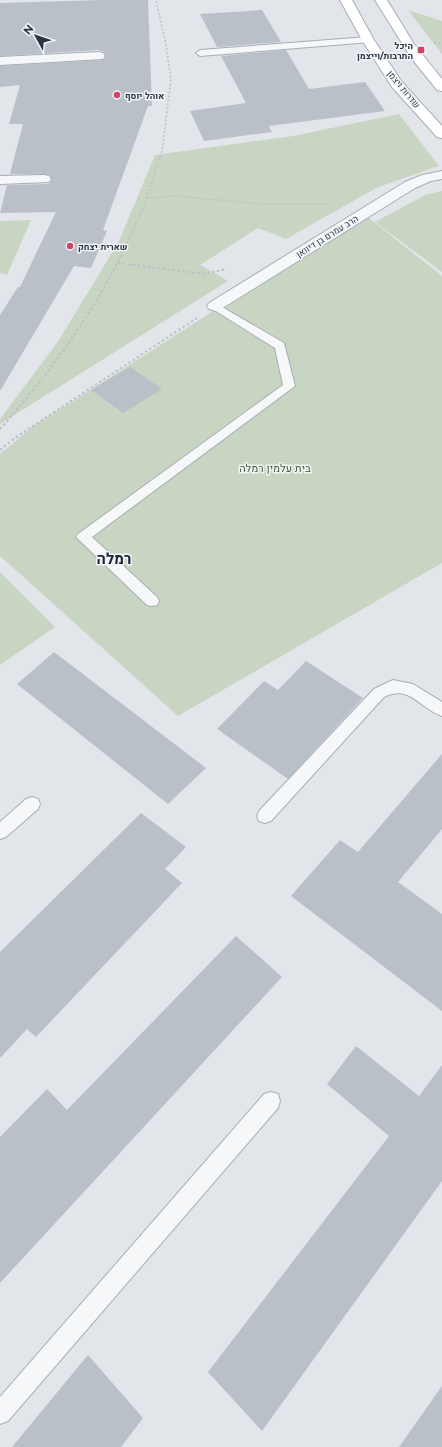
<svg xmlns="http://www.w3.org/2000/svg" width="442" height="1447" viewBox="0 0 442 1447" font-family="Montserrat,Heebo,sans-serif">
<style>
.green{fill:#c9d5c3}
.building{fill:#b9c0c8}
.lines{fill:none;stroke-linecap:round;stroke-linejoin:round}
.lane-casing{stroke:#a7adb5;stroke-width:2}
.street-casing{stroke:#a7adb5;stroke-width:2}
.secondary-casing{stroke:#a7adb5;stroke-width:2}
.path-far1{stroke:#bcc1c6;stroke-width:1.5;stroke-dasharray:2 2;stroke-linecap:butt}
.path{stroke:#bcc1c6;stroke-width:2;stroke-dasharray:2.5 2.5;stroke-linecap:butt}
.lane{fill:#f5f7f9;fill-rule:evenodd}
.street{fill:#f5f7f9;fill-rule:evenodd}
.secondary{fill:#fff;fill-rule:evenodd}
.poi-dot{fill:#d04764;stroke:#f2f5f8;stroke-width:1.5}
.labels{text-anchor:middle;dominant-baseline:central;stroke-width:3;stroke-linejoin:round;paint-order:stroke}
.far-poi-label{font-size:9px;font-weight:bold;fill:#2a3543;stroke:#f2f5f8;text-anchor:start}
.far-street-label{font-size:9px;fill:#2a3543;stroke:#f2f5f8}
.park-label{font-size:11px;fill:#415f37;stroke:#f2f5f8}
.district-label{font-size:15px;font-weight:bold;fill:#1c2634;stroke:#f2f5f8}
</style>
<rect width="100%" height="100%" fill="#e2e6eb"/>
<g class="green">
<polygon points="408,10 442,21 442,54"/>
<polygon points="399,114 439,166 378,187 286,239 258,228 200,265 228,281 0,424 0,419 59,340 119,241 155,155 293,136"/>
<polygon points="442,191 442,272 375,222 425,195"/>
<polygon points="364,214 442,276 442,563 178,716 0,556 0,454 31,428"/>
<polygon points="31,220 7,275 0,273 0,221"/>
<polygon points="0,572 55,627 0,665"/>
</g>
<g class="building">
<polygon points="102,0 148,0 152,106 148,106 103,230 107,231 91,268 74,266 0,391 0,315 18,287 20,287 56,212 0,213 7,185 49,184 52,180 50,175 44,174 10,174 23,124 9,124 20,85 0,87 0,66 103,60 106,57 104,52 99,50 0,56 0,3"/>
<polygon points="262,10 281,42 217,47 200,14"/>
<polygon points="286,50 309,89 365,82 385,111 269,126 272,132 204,141 190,111 246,103 221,56"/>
<polygon points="130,367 162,389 123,413 91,390"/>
<polygon points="54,652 206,768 168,804 17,684"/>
<polygon points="306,661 363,698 288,779 217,729 264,681 278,690"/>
<polygon points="442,754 442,829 398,882 442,914 442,1011 291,896 340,840 358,852"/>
<polygon points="141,813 186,847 165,869 182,883 36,1037 27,1029 0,1058 0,952"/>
<polygon points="236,936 282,977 0,1283 0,1137 47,1089 67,1110"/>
<polygon points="356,1046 419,1096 442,1065 442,1181 262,1431 208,1372 389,1136 327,1084"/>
<polygon points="88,1355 143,1418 121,1447 12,1447"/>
<polygon points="442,1386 442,1447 399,1447"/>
</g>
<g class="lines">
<g class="lane-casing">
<g id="lane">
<polygon points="368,37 371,38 372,40 371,42 200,56 196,53 200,50"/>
<polygon points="215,303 284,343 295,386 92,537 157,597 159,601 157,605 152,606 147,605 76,537 78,534 283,385 275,348 211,308 210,306 211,304"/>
<path d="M393 680 413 684 442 702V716C419 708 410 684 384 697L271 821 265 823 259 821 257 816 259 811 374 689Z"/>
<polygon points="32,797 38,799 40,804 38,809 6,837 0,839 0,822 26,799"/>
<polygon points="271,1092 278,1094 280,1101 278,1108 8,1421 0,1424 0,1397 264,1094"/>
</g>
</g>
<g class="street-casing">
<g id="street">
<polygon points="99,52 103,53 105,56 103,59 0,65 0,57"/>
<polygon points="442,171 442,179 431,181 415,188 221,309 215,311 209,309 207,306 209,303 405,182 422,175"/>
<polygon points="44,175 49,176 51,179 49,182 0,184 0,176"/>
</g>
</g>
<g class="secondary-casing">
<g id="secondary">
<polygon points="340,0 352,0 374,40 402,82 442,126 442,138 437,137 392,87 362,40"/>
<polygon points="375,0 387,0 414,44 442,79 442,91 437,90 412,59"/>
</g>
</g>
<g class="path-far1">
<polyline points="434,43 442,43"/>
<polyline points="147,198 174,196 264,204 326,204 334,206"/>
<polyline points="129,239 145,203 162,151 171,79 166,45 156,0"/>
</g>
<g class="path">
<polyline points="118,263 205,274 226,269"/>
<path d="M0 429C51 372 98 308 129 238"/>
<polyline points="0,450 15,438 197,318"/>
</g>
<use href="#lane" class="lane"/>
<use href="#street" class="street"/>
<use href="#secondary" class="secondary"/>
</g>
<g class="poi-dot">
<rect x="417" y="46" width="8" height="8" rx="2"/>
<circle cx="117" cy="95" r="4"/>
<circle cx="70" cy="246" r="4"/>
</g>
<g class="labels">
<g class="far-poi-label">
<text x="413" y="45" text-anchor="end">היכל<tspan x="413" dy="10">התרבות/וייצמן</tspan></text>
<text x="125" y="95">אוהל יוסף</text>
<text x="78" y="246">שארית יצחק</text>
</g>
<g class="far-street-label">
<text transform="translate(404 89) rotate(50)">שדרות ויצמן</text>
<text transform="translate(327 236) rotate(-32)">הרב עמרם בן דיוואן</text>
</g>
<g class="park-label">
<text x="275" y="468">בית עלמין רמלה</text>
</g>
<g class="district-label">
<text x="114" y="558">רמלה</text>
</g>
</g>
<g transform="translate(36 36) rotate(310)" stroke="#f2f5f8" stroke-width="3" paint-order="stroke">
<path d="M0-3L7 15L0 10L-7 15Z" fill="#2a3543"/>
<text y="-6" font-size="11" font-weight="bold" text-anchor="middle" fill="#2a3543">N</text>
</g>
</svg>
